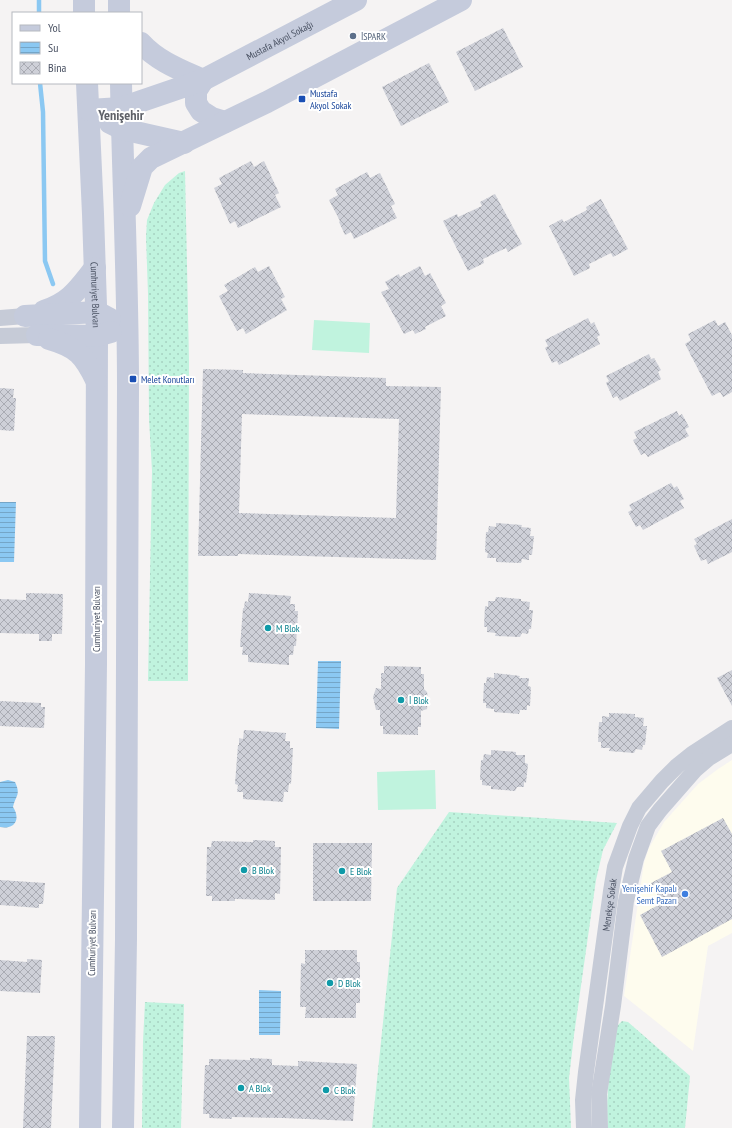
<svg xmlns="http://www.w3.org/2000/svg" width="732" height="1128" viewBox="0 0 732 1128" font-family="'PT Sans Narrow',sans-serif">
<style>
.commercial{fill:#fefcee}
.grass{fill:url(#grass-dots)}
.garden{fill:#c0f3de}
.water{fill:url(#water-rules)}
.lines{fill:none;stroke-linecap:round;stroke-linejoin:round}
.stream{stroke:#8bc8f2;stroke-width:4.5}
.building{fill:url(#building-cross-hatch);fill-rule:evenodd}
.street{stroke:#c6cbd7;stroke-width:16}
.secondary{stroke:#c5cbdc;stroke-width:22}
.service-dot{fill:#5c6f8a;stroke:#fff;stroke-width:1.5}
.transit-dot{fill:#1a4fb4;stroke:#fff;stroke-width:1.5}
.culture-dot{fill:#0f9aa8;stroke:#fff;stroke-width:1.5}
.shop-dot{fill:#3f7fe0;stroke:#fff;stroke-width:1.5}
.labels{text-anchor:middle;dominant-baseline:central;stroke-width:4;stroke-linejoin:round;paint-order:stroke}
.service-label{font-size:10px;fill:#4e5e75;stroke:#fff;text-anchor:start}
.street-label{font-size:10px;fill:#495162;stroke:#fff}
.transit-label{font-size:10px;fill:#164399;stroke:#fff;text-anchor:start}
.culture-label{font-size:10px;fill:#0d838f;stroke:#fff;text-anchor:start}
.shop-label{font-size:10px;fill:#366cbe;stroke:#fff;text-anchor:end}
.district-label{font-size:14px;font-weight:bold;fill:#5e6168;stroke:#fff}
</style>
<defs>
<pattern id="grass-dots" width="8" height="8" patternUnits="userSpaceOnUse"><rect width="8" height="8" fill="#c0f3de"/><path d="M2 2h.1M6 6h.1" fill="none" stroke="#a6d2c1" stroke-width="1.8" stroke-linecap="round"/></pattern>
<pattern id="water-rules" width="6" height="5" patternUnits="userSpaceOnUse"><rect width="6" height="5" fill="#8bc8f2"/><path d="M0 2.5h6" fill="none" stroke="#74a5c7"/></pattern>
<pattern id="building-cross-hatch" width="8" height="8" patternUnits="userSpaceOnUse"><rect width="8" height="8" fill="#ced0d8"/><path d="M0 0l8 8M0 8l8-8" fill="none" stroke="#a9abb3"/></pattern>
</defs>
<rect width="100%" height="100%" fill="#f5f3f3"/>
<polygon class="commercial" points="732,760 732,933 708,946 693,1051 624,996 644,863 649,848 664,822 698,784 718,769"/>
<g class="grass">
<polygon points="185,171 189,360 188,681 148,681 152,471 149,419 148,294 146,237 147,220 154,203 165,185 179,173"/>
<polygon points="449,812 617,823 603,850 596,880 574,1035 569,1078 571,1128 372,1128 397,888"/>
<polygon points="145,1002 184,1004 181,1128 142,1128 143,1041"/>
<path d="M622 1021 628 1022 690 1076 685 1128H608C605 1092 611 1062 617 1026Z"/>
</g>
<g class="garden">
<polygon points="314,320 370,323 369,353 312,350"/>
<polygon points="435,770 436,809 378,810 377,772"/>
</g>
<g class="water">
<polygon points="0,502 16,502 14,562 0,562"/>
<polygon points="318,661 341,661 339,729 316,728"/>
<path d="M8 780 15 782C21 795 16 795 13 807 21 819 15 830 0 827V782Z"/>
<polygon points="259,990 281,991 280,1035 259,1035"/>
</g>
<g class="lines">
<g class="stream">
<polyline points="39,0 39,13"/>
<polyline points="40,83 43,112 45,261 53,284"/>
</g>
</g>
<g class="building">
<polygon points="503,28 523,67 475,91 456,52"/>
<polygon points="429,63 449,102 401,126 382,87"/>
<polygon points="251,161 254,167 264,161 279,193 275,195 281,207 238,228 235,221 230,224 214,188 222,184 219,178"/>
<polygon points="367,172 370,178 380,173 395,204 391,206 397,218 354,239 351,232 345,235 339,222 340,221 329,200 338,195 335,189"/>
<polygon points="495,194 522,244 508,252 506,248 483,259 484,263 468,271 443,221 457,214 458,217 482,206 480,202"/>
<polygon points="601,199 628,249 613,257 611,253 589,264 590,268 574,276 549,226 562,219 564,222 587,210 586,207"/>
<polygon points="269,266 285,297 281,299 287,310 246,334 243,328 237,331 219,296 228,291 224,285 255,267 258,272"/>
<polygon points="420,266 425,276 430,273 446,303 441,306 446,316 425,327 426,329 415,334 413,330 404,334 381,292 389,289 385,282 399,274 400,277"/>
<polygon points="588,318 591,324 594,322 600,335 597,337 600,344 559,365 557,361 552,363 545,348 548,346 545,340"/>
<polygon points="715,320 718,326 725,322 732,335 732,392 723,397 720,392 712,396 685,344 691,340 688,334"/>
<polygon points="649,354 651,359 654,358 661,370 658,372 661,379 620,401 617,396 613,398 606,383 609,381 606,376"/>
<path d="M203 369 243 370V373L386 378V386L441 387 436 560 238 554V556H198ZM242 414 399 419 396 518 239 513Z"/>
<polygon points="0,388 14,389 13,398 16,398 14,431 0,430"/>
<polygon points="677,411 679,416 682,414 689,427 685,429 689,436 648,457 645,453 641,455 633,440 637,438 634,432"/>
<polygon points="671,483 674,488 677,486 684,499 680,501 684,508 643,530 640,525 636,527 628,512 632,510 629,505"/>
<polygon points="732,519 732,552 708,564 706,559 701,561 694,546 697,544 694,539"/>
<polygon points="496,523 522,525 521,527 531,528 530,536 534,536 532,555 529,555 529,560 522,559 521,563 496,562 496,558 487,558 488,553 485,552 486,532 488,532 489,526 496,527"/>
<polygon points="26,593 63,594 62,634 52,634 52,641 39,641 39,634 0,633 0,599 26,600"/>
<polygon points="249,593 291,596 290,604 295,604 295,611 298,611 296,646 294,646 293,655 289,655 289,665 248,662 248,655 242,655 243,647 240,647 243,608 244,608 245,601 248,602"/>
<polygon points="496,597 521,599 521,601 530,602 529,610 533,610 531,629 529,629 528,634 522,633 520,637 495,636 496,633 487,632 487,627 484,627 485,606 488,607 488,601 495,601"/>
<polygon points="384,666 421,667 421,674 424,674 424,689 427,692 428,697 427,709 421,711 421,727 418,727 418,735 383,734 383,726 380,726 380,710 376,710 373,697 376,688 381,689 381,673 384,673"/>
<polygon points="732,670 732,706 717,678"/>
<polygon points="494,673 520,676 519,678 529,678 528,686 531,687 530,706 527,705 527,710 520,710 519,714 494,712 494,709 486,708 486,703 483,703 484,683 486,683 487,677 494,678"/>
<polygon points="0,701 41,703 41,707 45,707 44,728 0,726"/>
<polygon points="609,713 635,714 635,717 644,718 643,726 647,726 645,745 643,745 642,750 636,749 634,753 609,751 610,748 601,748 601,742 598,742 599,722 602,722 602,716 609,717"/>
<polygon points="244,730 286,733 285,741 290,741 290,748 293,748 291,784 289,783 288,792 284,792 283,802 243,799 243,792 237,792 238,785 235,784 238,745 239,745 239,738 243,739"/>
<polygon points="491,750 516,752 516,755 525,755 525,763 528,764 526,783 524,782 524,787 517,787 515,791 491,789 491,786 482,785 482,780 480,780 481,760 483,760 484,754 491,755"/>
<polygon points="723,818 732,834 732,919 662,957 640,915 662,903 651,883 672,872 661,851"/>
<polygon points="253,840 275,841 275,847 281,847 280,894 275,893 275,900 235,899 235,901 212,901 212,896 206,896 207,847 211,847 212,841 253,842"/>
<polygon points="313,843 372,843 371,901 313,901"/>
<polygon points="0,880 45,883 43,904 39,904 39,908 0,905"/>
<polygon points="305,950 357,950 357,962 360,962 360,1003 356,1003 356,1018 305,1018 306,1007 300,1007 301,963 305,964"/>
<polygon points="27,959 42,960 40,993 0,991 0,960 27,962"/>
<polygon points="27,1036 55,1036 51,1128 23,1128"/>
<polygon points="250,1058 272,1059 272,1065 298,1066 298,1061 357,1064 353,1121 283,1118 232,1117 232,1119 209,1118 209,1114 203,1114 205,1065 209,1065 209,1059 250,1060"/>
</g>
<g class="lines">
<g class="street">
<polyline points="0,318 25,316"/>
<polyline points="0,336 37,335"/>
<path id="s1" d="M584 1128 583 1100 586 1072 611 891 615 867 630 826 639 808 662 781 677 766 692 754 732 728"/>
<polyline points="600,1128 599,1094 613,1006 626,901 636,859 648,826 660,810 695,770 709,758 732,744"/>
</g>
<g class="secondary">
<polyline points="84,0 84,13"/>
<polyline points="119,0 119,13"/>
<path d="M141 43C157 61 181 70 203 80"/>
<polyline points="203,80 196,91 196,103 201,111 212,118 225,122"/>
<path id="s2" d="M87 83 93 214 97 336 96 664 90 1128"/>
<path d="M121 83C123 184 128 285 128 386L126 939 123 1128"/>
<path id="s3" d="M89 110 121 108 203 80 356 0"/>
<polyline points="110,123 122,129 184,143"/>
<polyline points="130,206 142,167 151,158 267,102 461,0"/>
<path d="M44 311C71 302 78 289 95 268"/>
<polyline points="25,316 97,312 110,319"/>
<polyline points="37,335 97,336 111,332"/>
<path d="M49 339C77 347 84 355 96 380"/>
</g>
</g>
<circle class="service-dot" cx="353" cy="36" r="4"/>
<g class="transit-dot">
<rect x="298" y="95" width="8" height="8" rx="2"/>
<rect x="129" y="375" width="8" height="8" rx="2"/>
</g>
<g class="culture-dot">
<circle cx="268" cy="628" r="4"/>
<circle cx="401" cy="700" r="4"/>
<circle cx="244" cy="870" r="4"/>
<circle cx="342" cy="871" r="4"/>
<circle cx="330" cy="983" r="4"/>
<circle cx="241" cy="1088" r="4"/>
<circle cx="326" cy="1090" r="4"/>
</g>
<circle class="shop-dot" cx="685" cy="894" r="4"/>
<g class="labels">
<g class="service-label">
<text x="361" y="36">İSPARK</text>
</g>
<g class="street-label">
<text stroke="none"><textPath href="#s3" startOffset="205">Mustafa Akyol Sokağı</textPath></text>
<text stroke="none"><textPath href="#s2" startOffset="212">Cumhuriyet Bulvarı</textPath></text>
<text transform="translate(96 619) rotate(-90)">Cumhuriyet Bulvarı</text>
<text stroke="none"><textPath href="#s1" startOffset="225">Menekşe Sokak</textPath></text>
<text transform="translate(92 943) rotate(-89)">Cumhuriyet Bulvarı</text>
</g>
<g class="transit-label">
<text x="310" y="93">Mustafa<tspan x="310" dy="12">Akyol Sokak</tspan></text>
<text x="141" y="379">Melet Konutları</text>
</g>
<g class="culture-label">
<text x="276" y="628">M Blok</text>
<text x="409" y="700">İ Blok</text>
<text x="252" y="870">B Blok</text>
<text x="350" y="871">E Blok</text>
<text x="338" y="983">D Blok</text>
<text x="249" y="1088">A Blok</text>
<text x="334" y="1090">C Blok</text>
</g>
<g class="shop-label">
<text x="677" y="888">Yenişehir Kapalı<tspan x="677" dy="12">Semt Pazarı</tspan></text>
</g>
<g class="district-label">
<text x="121" y="115">Yenişehir</text>
</g>
</g>
<rect x="12" y="12" width="130" height="72" fill="#ffffff" stroke="#b6b9c0"/>
<rect x="20" y="25" width="20" height="6" fill="#c5cbdc" stroke="#b6b9c0"/>
<text x="48" y="32" font-size="12" fill="#495162">Yol</text>
<rect x="20" y="42" width="20" height="12" fill="url(#water-rules)" stroke="#b6b9c0"/>
<text x="48" y="52" font-size="12" fill="#495162">Su</text>
<rect x="20" y="62" width="20" height="12" fill="url(#building-cross-hatch)" stroke="#b6b9c0"/>
<text x="48" y="72" font-size="12" fill="#495162">Bina</text>
</svg>
